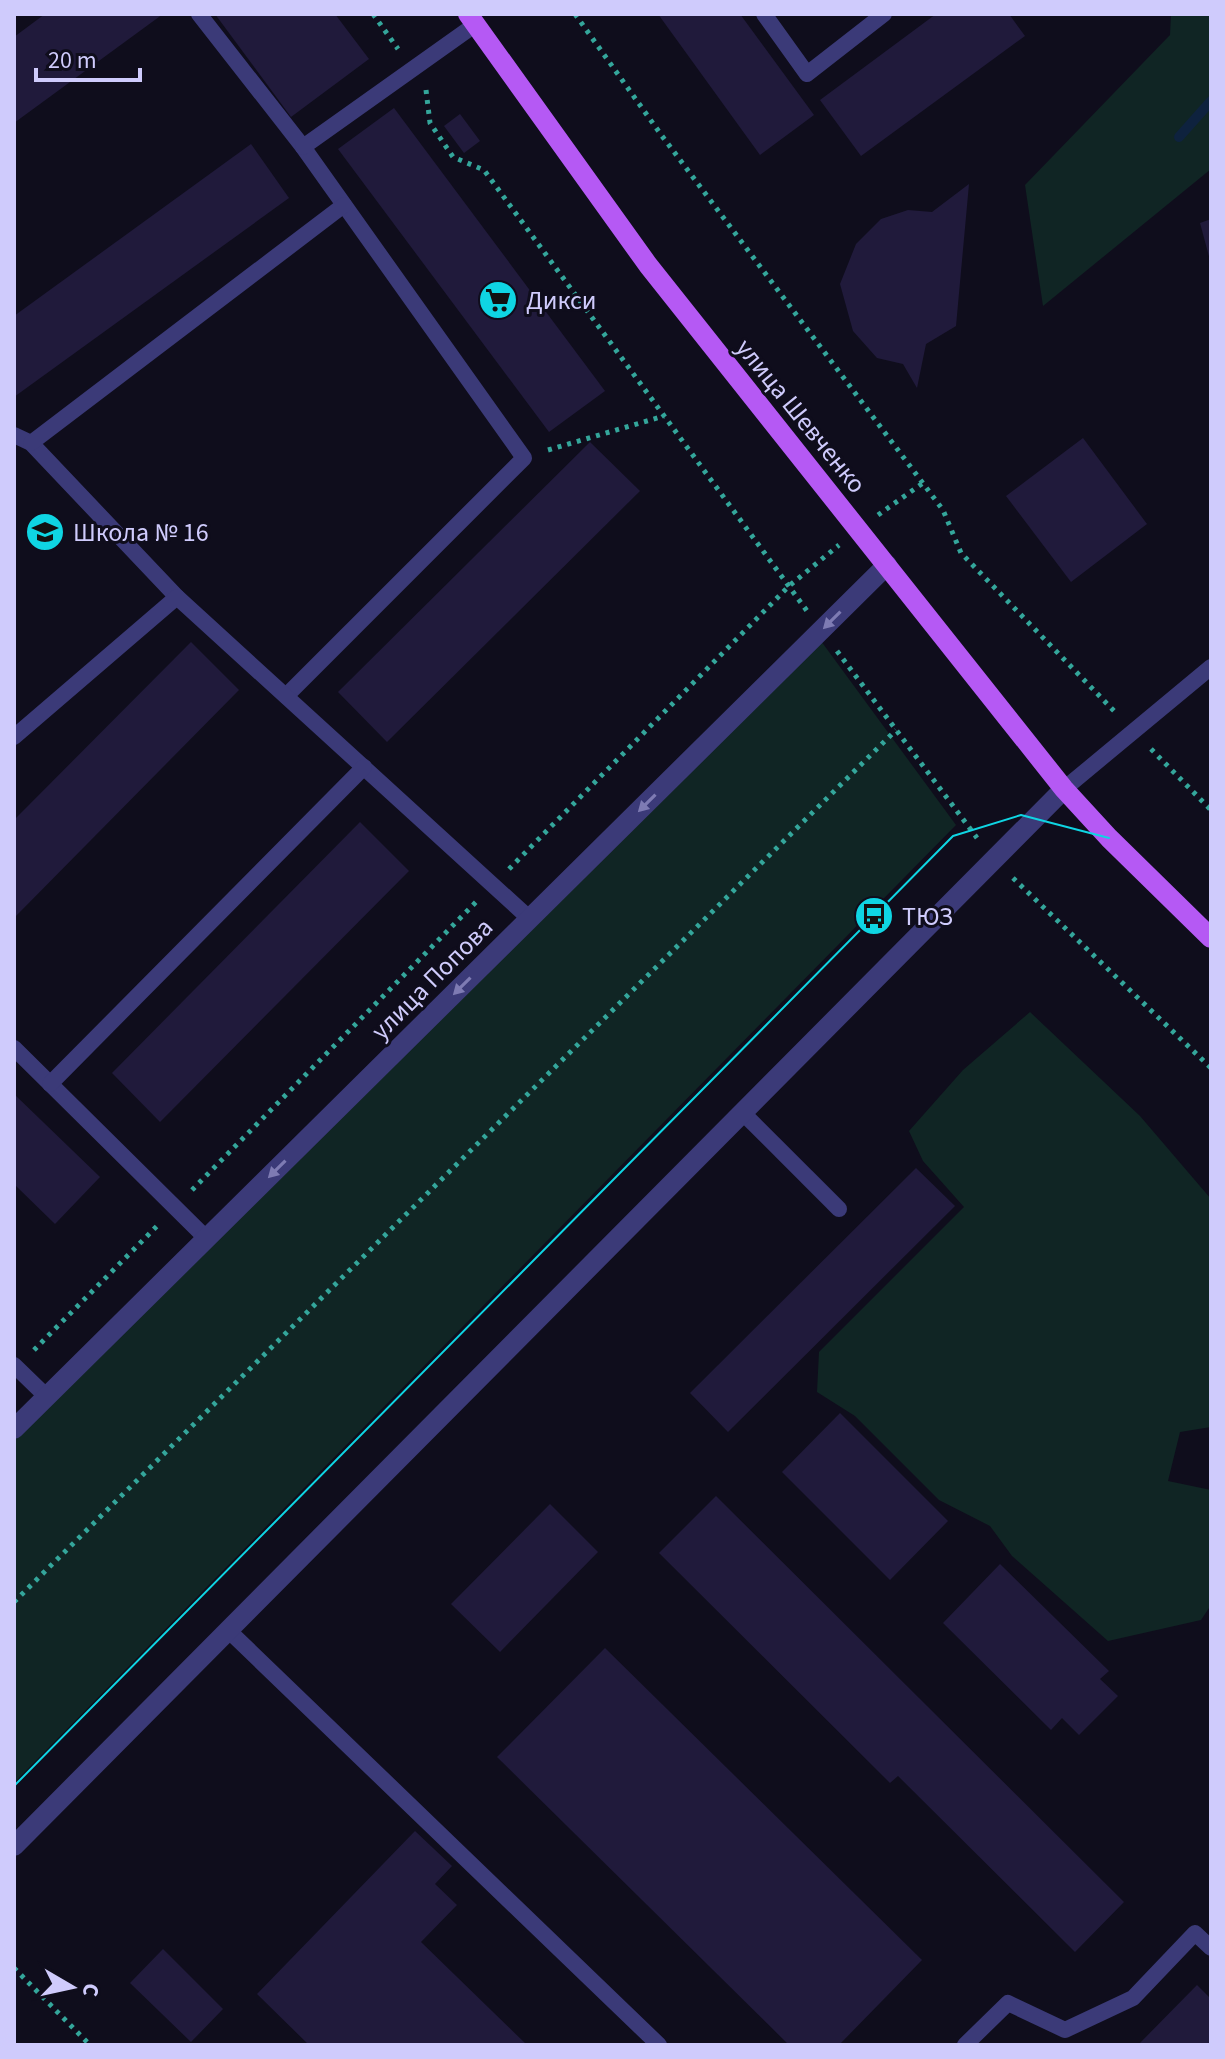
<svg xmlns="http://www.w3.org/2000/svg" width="1225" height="2059" viewBox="0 0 1225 2059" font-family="'Source Sans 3',sans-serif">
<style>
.green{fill:#102524}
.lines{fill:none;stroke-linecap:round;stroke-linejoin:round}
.stream{stroke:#0e223e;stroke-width:10}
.building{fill:#201a3b}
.path{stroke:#34a69b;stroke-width:5;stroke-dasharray:4 6;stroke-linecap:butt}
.lane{stroke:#3b3a78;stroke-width:16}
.street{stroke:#3b3a78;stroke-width:20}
.primary{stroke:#b559f4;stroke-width:20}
.tram{stroke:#0fd5e3;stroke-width:2}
.oneway{fill:#7e7bb3}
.labels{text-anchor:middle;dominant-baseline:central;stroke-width:6;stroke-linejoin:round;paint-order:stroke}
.poi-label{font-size:26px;fill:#cfcbfc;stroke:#0f0d1c;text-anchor:start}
.street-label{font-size:26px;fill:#cfcbfc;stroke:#0f0d1c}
</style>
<rect width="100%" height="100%" fill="#0f0d1c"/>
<g class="green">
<polygon points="1171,14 1211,14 1211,169 1043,306 1025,185 1170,35"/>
<polygon points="821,641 956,825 14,1783 14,1437"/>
<polygon points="1030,1012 1140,1116 1211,1199 1211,1427 1180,1432 1168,1481 1211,1490 1211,1605 1201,1620 1108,1641 1012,1556 990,1526 939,1500 855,1416 817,1392 819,1352 964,1207 923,1161 909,1131 963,1070"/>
</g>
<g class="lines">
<polyline class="stream" points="1179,137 1211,101"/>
</g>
<g class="building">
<polygon points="45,14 163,14 14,123 14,37"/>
<polygon points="215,14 335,14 369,59 291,117"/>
<polygon points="658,14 740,14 814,115 760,155"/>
<polygon points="936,14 1009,14 1025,36 861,156 820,100"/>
<polygon points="394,108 605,391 549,432 338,149"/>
<polygon points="460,114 480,141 464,153 444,126"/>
<polygon points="251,144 289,198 14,397 14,316"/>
<polygon points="969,184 956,326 926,344 917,388 903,364 877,358 853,331 840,284 856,244 881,219 908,210 932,212"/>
<polygon points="1211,219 1211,260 1210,260 1200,223"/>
<polygon points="1083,438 1147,524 1071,582 1006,496"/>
<polygon points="590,442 640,491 387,742 338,692"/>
<polygon points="191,642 239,690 14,918 14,820"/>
<polygon points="360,822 409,871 160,1122 112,1073"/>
<polygon points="14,1094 100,1177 55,1224 14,1184"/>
<polygon points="916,1168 955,1206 728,1432 690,1393"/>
<polygon points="840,1413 948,1521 890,1580 782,1472"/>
<polygon points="716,1496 1124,1902 1075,1952 898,1776 890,1783 659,1553"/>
<polygon points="550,1504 598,1552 500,1652 451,1604"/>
<polygon points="1000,1564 1109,1671 1100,1679 1118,1696 1079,1735 1062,1718 1051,1730 943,1623"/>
<polygon points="605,1648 922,1960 839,2045 789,2045 497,1757"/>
<polygon points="415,1831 452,1866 435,1884 457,1905 421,1942 527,2045 309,2045 257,1994"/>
<polygon points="163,1949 223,2009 191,2042 130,1983"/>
<polygon points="1197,1985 1211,1999 1211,2045 1138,2045"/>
</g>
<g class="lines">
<g class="path">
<polyline points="373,14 398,49"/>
<polyline points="575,14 662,136 943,510 961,553 1116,713"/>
<polyline points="426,90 430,123 453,157 484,170 807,611"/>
<polyline points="548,450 664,416"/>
<polyline points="878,515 923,483"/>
<polyline points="837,651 977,838"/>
<polyline points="1151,749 1211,810"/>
<polyline points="509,869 789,586 839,545"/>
<polyline points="1013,878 1211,1068"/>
<polyline points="192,1190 477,901"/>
<polyline points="34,1350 160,1223"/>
<polyline points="14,1602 896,730"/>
<polyline points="14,1968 90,2045"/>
</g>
<g class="lane">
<polyline points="199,14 303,147 524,458 286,696"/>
<polyline points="764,14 807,74 884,14"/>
<polyline points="303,147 476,24"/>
<polyline points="14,435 31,443 177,597"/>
<polyline points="31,443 344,205"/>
<polyline points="14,737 177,597 530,919"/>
<polyline points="1064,789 1211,667"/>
<polyline points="14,1048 207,1239"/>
<polyline points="50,1084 364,767"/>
<polyline points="742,1112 839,1209"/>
<polyline points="14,1365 47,1397"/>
<polyline points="228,1630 659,2045"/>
<polyline points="965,2045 1008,2003 1065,2030 1133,1998 1195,1933 1211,1948"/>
</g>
<g class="street">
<polyline points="14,1429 887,565"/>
<polyline points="14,1846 1064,789"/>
</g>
<polyline class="primary" points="468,14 648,265 1064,789 1109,838 1211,938"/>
<polyline class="tram" points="14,1786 953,836 1021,815 1109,838"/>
</g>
<defs><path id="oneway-solid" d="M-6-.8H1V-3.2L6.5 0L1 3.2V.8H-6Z" transform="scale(2)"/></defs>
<g class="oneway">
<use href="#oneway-solid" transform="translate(832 620) rotate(135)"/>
<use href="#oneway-solid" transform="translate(647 803) rotate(135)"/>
<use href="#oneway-solid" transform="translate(462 986) rotate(135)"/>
<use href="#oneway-solid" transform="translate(277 1169) rotate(135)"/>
</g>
<defs>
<g id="supermarket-disc" transform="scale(2)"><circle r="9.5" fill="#0fd5e3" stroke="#0f0d1c"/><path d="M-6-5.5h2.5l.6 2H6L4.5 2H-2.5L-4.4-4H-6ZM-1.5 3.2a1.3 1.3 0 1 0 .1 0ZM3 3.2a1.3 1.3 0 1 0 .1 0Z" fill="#111"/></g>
<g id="school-disc" transform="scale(2)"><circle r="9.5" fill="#0fd5e3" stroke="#0f0d1c"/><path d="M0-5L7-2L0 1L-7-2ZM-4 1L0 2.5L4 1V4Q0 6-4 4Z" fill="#111"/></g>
<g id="bus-disc" transform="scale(2)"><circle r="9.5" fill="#0fd5e3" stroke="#0f0d1c"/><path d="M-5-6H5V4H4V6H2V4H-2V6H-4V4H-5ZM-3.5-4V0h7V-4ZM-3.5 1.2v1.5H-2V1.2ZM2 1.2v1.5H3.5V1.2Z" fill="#111"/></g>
</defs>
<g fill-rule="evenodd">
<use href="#supermarket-disc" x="498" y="300"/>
<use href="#school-disc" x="45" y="532"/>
<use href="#bus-disc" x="874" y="916"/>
</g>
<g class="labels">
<g class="poi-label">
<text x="526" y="300">Дикси</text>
<text x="73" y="532">Школа № 16</text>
<text x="902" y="916">ТЮЗ</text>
</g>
<g class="street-label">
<text transform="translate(801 416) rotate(51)">улица Шевченко</text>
<text transform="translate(432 979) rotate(-45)">улица Попова</text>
</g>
</g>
<rect width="1225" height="2059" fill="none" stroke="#cfcbfc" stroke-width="32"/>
<g transform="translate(72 1987) rotate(99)" stroke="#0f0d1c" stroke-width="6" paint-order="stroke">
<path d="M0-6L14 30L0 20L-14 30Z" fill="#cfcbfc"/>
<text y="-12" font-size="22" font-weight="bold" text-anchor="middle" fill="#cfcbfc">С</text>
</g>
<path d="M36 68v12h104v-12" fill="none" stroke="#cfcbfc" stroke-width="4"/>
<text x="48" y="68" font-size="24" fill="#cfcbfc" stroke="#0f0d1c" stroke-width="6" paint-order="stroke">20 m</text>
</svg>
